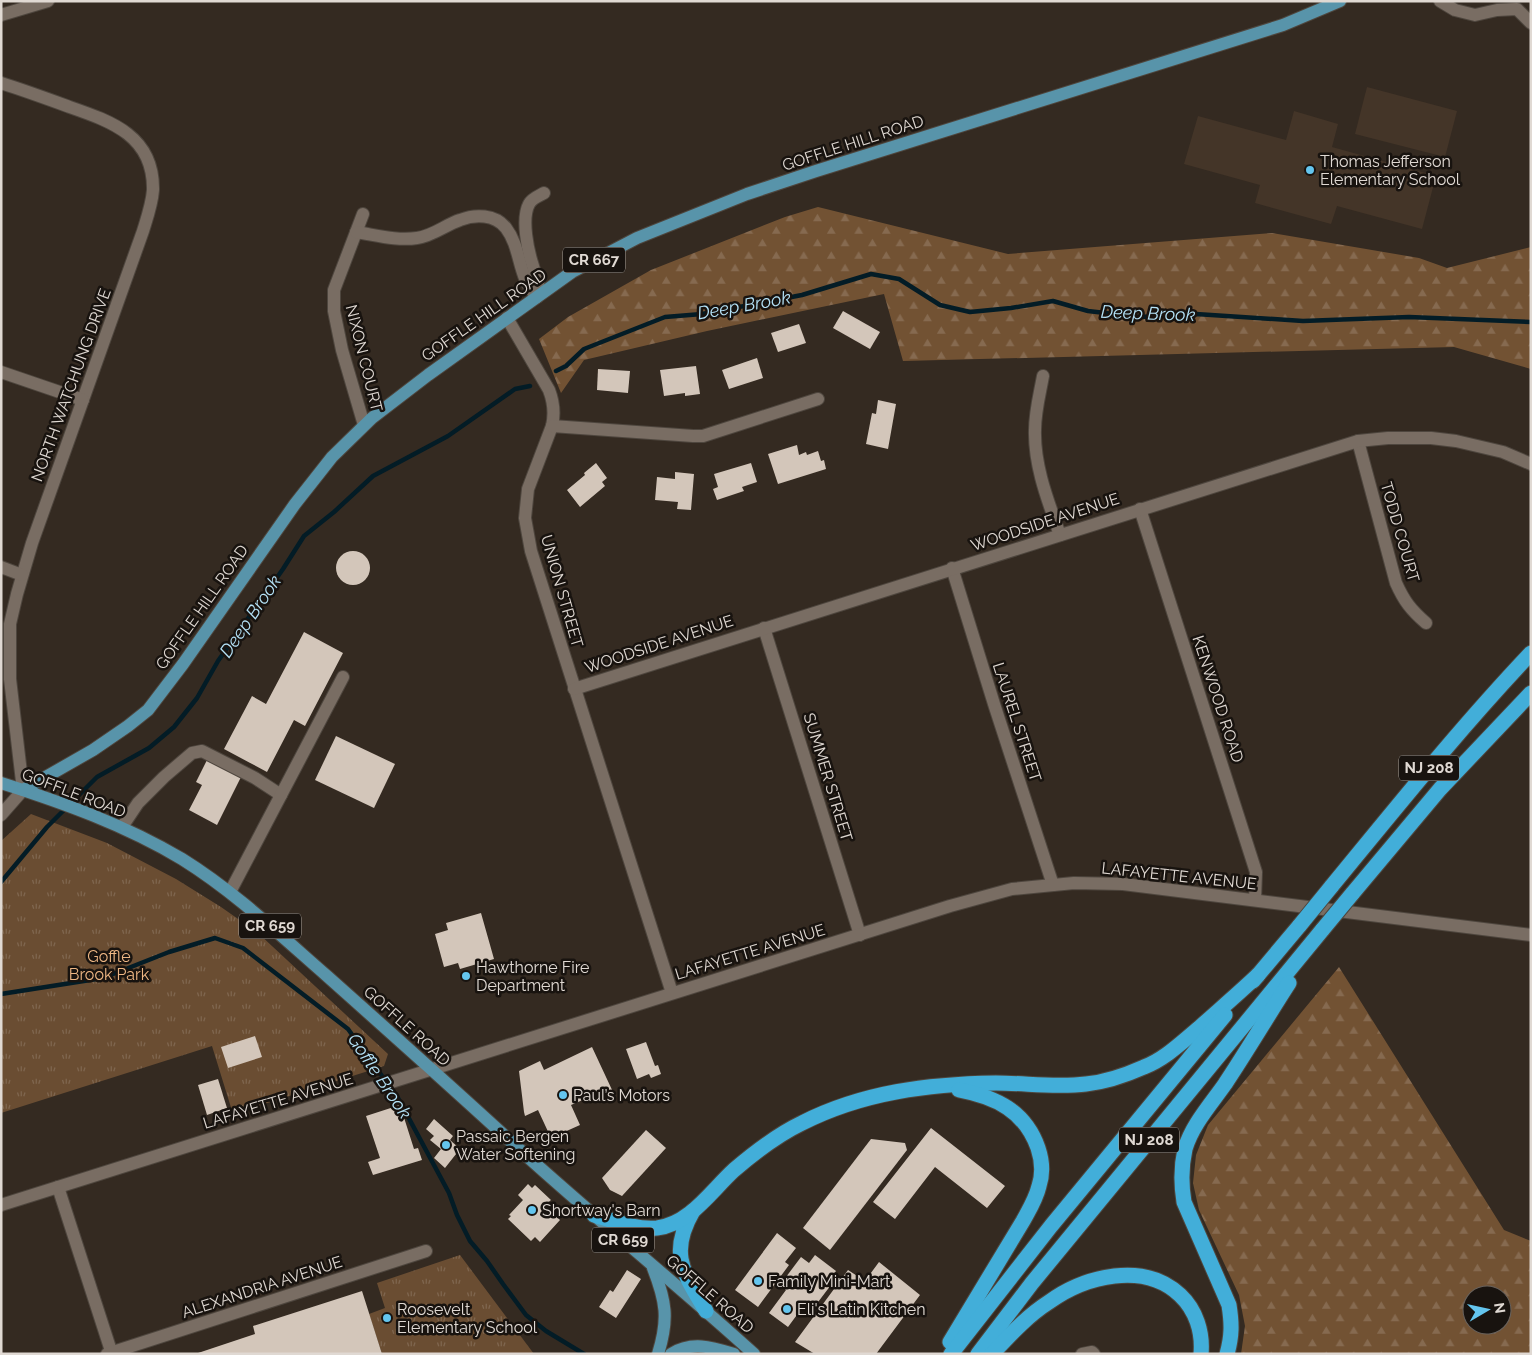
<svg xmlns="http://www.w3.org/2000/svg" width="1532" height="1355" viewBox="0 0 1532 1355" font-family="Raleway,sans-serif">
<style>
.built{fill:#443528}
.forest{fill:url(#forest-firs);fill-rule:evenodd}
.park{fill:url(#park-tufts)}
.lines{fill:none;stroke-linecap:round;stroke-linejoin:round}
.stream{stroke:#031c26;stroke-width:4.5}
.building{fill:#d3c6ba}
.minor-casing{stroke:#4e463e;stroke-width:14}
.major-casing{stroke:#4e463e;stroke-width:14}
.highway-casing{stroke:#4e463e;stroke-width:17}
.minor{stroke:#796d63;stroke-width:12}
.major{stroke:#5894aa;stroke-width:12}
.highway{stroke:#42aed9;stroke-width:15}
.highway-bridge-casing{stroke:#4e463e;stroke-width:17;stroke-linecap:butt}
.highway-bridge{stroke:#42aed9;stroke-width:15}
.poi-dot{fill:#64c5ee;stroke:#18130f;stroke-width:2}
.labels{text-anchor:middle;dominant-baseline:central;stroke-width:5;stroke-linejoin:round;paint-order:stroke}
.shield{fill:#18130f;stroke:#a49e98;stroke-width:1}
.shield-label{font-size:15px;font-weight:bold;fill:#e0d9d3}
.street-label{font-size:16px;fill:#e0d9d3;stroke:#18130f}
.poi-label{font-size:16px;fill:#e0d9d3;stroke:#18130f;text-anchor:start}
.park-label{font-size:16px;fill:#eeb784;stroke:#18130f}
.water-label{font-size:18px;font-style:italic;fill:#b5e3f8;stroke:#18130f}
</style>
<defs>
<pattern id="forest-firs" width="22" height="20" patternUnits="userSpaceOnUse" patternTransform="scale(1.25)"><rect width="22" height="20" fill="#725233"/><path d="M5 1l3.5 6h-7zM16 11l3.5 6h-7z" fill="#866a50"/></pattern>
<pattern id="park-tufts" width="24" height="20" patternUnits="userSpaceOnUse" patternTransform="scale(1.25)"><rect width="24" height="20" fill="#6a4d32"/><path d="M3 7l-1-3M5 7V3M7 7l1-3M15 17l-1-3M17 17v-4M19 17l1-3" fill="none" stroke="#7f664f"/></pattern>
</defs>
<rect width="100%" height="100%" fill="#342a21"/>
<g class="built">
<polygon points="1367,87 1457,111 1445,157 1355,134"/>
<polygon points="1294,111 1338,124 1332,147 1436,176 1422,229 1337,206 1331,224 1255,203 1260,185 1184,164 1198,116 1286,140"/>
</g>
<g class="forest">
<polygon points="818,207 1008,254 1272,233 1419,258 1447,268 1531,247 1531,369 1454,347 903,361 884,294 707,331 584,360 561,393 539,339 568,317 651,270 785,217"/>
<path d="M1339 967 1504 1230 1531 1241V1354H1241L1245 1326 1239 1295 1199 1210 1193 1183 1196 1155 1208 1125ZM1472 1295H1502V1325H1472Z"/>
</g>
<g class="park">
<polygon points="31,814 107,843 176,879 221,907 258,933 388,1054 384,1066 233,1114 212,1046 1,1113 1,841"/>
<polygon points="460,1255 534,1354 382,1354 369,1314 385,1308 377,1283"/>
</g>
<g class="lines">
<g class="stream">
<polyline points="556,371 566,366 584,349 665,317 702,314 802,295 871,274 899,279 940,305 970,312 1011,308 1053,301 1088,311 1140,317 1196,314 1303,321 1409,317 1531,322"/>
<polyline points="1,882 47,827 97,777 149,748 174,727 197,698 218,661 283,569 304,536 334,512 373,476 448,436 515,389 530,386"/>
<polyline points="1,994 103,978 169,952 215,938 243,948 348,1029 398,1098 449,1193 457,1215 470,1241 487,1261 503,1284 526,1315 546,1331 584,1354"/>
</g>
</g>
<g class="building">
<polygon points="843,311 880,332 870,349 833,328"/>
<polygon points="799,324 806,343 778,352 771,333"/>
<polygon points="757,358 763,378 729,389 722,370"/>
<polygon points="696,366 700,394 685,396 685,393 664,396 660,370"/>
<polygon points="598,369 630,371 628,393 597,390"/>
<polygon points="878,400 896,404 888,449 866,444 872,413 876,414"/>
<polygon points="797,445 799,455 806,452 807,455 818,451 821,461 824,460 826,469 778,484 768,454"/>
<polygon points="596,463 607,478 602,482 605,486 580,507 567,490 585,475 584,473"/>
<polygon points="751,463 757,482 742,487 744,491 717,500 713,489 718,487 714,474"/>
<polygon points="675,472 694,474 691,510 677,509 678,502 655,500 657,477 675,479"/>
<circle cx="353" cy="568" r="17"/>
<polygon points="304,632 343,653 305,726 294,720 267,772 224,749 252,696 266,704"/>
<polygon points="336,736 395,764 374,808 315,780"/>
<polygon points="207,760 241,777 217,825 189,810 202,785 196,782"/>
<polygon points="481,913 494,959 460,969 458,963 444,967 435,934 448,930 446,923"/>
<polygon points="255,1036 262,1057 228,1068 221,1047"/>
<polygon points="646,1042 655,1066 658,1065 661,1074 651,1078 649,1074 637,1079 626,1049"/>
<polygon points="592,1047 613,1092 587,1103 585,1099 571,1105 580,1125 551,1138 538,1110 525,1116 524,1112 519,1071 540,1061 544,1070"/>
<polygon points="218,1079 227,1108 207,1115 198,1085"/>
<polygon points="400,1105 414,1149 418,1148 422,1160 373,1175 368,1162 380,1158 366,1116"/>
<polygon points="434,1119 453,1136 450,1140 460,1149 445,1168 434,1158 441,1149 430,1140 434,1136 426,1129"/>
<polygon points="931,1128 1005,1186 987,1208 935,1167 895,1219 873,1202"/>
<polygon points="646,1130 666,1148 622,1196 610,1190 602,1178"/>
<polygon points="871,1139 905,1143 907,1150 830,1250 803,1228"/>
<polygon points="528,1184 532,1188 535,1185 551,1200 545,1205 560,1220 540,1242 535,1237 531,1241 508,1219 511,1216 509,1215 523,1200 518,1195"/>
<polygon points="777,1233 796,1248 785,1262 789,1265 758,1307 735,1290"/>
<polygon points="815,1255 836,1271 830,1279 834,1281 812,1310 805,1304 788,1327 769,1313 786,1290 780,1285 801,1257 809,1263"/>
<polygon points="879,1262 920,1295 876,1354 815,1354 795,1342 848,1270 865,1281"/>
<polygon points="627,1270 641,1279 616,1318 599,1307 610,1290 613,1292"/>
<polygon points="362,1291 382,1354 195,1354 255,1334 253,1326"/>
</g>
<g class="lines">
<g class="minor-casing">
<g id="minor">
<polyline points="1440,1 1455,10 1475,15 1497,10 1517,9 1531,23"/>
<polyline points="1,15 48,1"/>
<path d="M1 83C23 90 45 98 67 106 110 121 154 135 153 190 152 204 147 218 143 231L32 543 17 594 10 624V679L23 790 1 815"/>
<polyline points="363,214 334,290 334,311 342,350 364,425"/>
<path d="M356 232C376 235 397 241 417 238 433 236 445 225 460 220 475 214 495 214 506 228 522 249 517 277 537 297"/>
<path d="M537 297C538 292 539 286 538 281 538 276 534 271 533 266 528 251 521 219 529 204 532 198 539 196 544 193"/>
<path d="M507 318 549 390C554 403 555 413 552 426L528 489 525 518 531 551 672 993"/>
<polyline points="1,372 83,400"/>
<path d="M1043 376C1040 393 1035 411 1035 430 1034 466 1048 501 1060 535"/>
<polyline points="552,426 693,436 703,436 818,399"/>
<path d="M1358 441 1396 583C1404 601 1411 610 1426 623"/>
<polyline points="1140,509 1256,872 1255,900"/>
<polyline points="1,567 22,575"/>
<polyline points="952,568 994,704 1053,885"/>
<polyline points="764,628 860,935"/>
<polyline points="574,689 1358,441 1388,438 1431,438 1456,441 1503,452 1531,464"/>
<polyline points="122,827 138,803 164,777 192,753 202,751 255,778 281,795"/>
<polyline points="230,892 343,677"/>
<polyline points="58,1187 112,1354"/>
<polyline points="1,1205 950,906 1012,889 1074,883 1123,884 1531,935"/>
<polyline points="107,1354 426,1251"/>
<polyline points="1082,1354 1092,1352 1094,1354"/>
</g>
</g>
<g class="major-casing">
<g id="major">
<path d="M1 783C64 803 125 825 182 859 235 892 280 935 327 976 391 1033 456 1091 519 1149 596 1219 677 1284 754 1354"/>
<polyline points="23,790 93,750 128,726 148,710 183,664 295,504 332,457 372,418 428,375 537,297 572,272 593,261 637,238 747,194 816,171 1283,25 1340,1"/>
<path d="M653 1268C666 1301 669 1319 658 1354"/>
<path d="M671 1354C692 1341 711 1347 734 1354"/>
</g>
</g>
<g class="highway-casing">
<g id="highway">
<path d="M1331 887C1396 808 1460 728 1531 653"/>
<polyline points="1352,894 1440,789 1531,693"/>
<polyline points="1253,981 1300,925"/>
<path d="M693 1211C668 1254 684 1273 706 1311"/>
<path d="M594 1215C614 1221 636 1230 657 1228 690 1224 711 1191 734 1170 755 1152 777 1135 802 1123 863 1092 929 1084 996 1083 1026 1083 1056 1088 1086 1084 1106 1082 1126 1075 1144 1067 1165 1059 1182 1042 1199 1028 1219 1010 1239 993 1258 975"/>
<path d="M950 1342 1023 1221C1029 1210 1036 1199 1039 1186 1043 1174 1042 1160 1038 1148 1025 1111 996 1097 959 1090"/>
<polyline points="951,1354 1051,1226 1225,1015"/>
<polyline points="978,1354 1032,1283 1323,929"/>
<path d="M992 1354C1010 1335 1027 1316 1049 1302 1085 1276 1144 1261 1180 1295 1196 1310 1203 1332 1201 1354"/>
<path d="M1227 1354C1232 1336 1232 1324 1229 1305L1184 1202C1181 1184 1181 1167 1185 1149 1192 1125 1211 1104 1225 1084 1247 1051 1267 1017 1289 983"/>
</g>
</g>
<use href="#minor" class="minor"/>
<use href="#major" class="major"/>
<use href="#highway" class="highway"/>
<g class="highway-bridge-casing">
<g id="highway-bridge">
<polyline points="1300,925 1331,887"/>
<polyline points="1323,929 1352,894"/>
</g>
</g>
<use href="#highway-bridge" class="highway-bridge"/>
</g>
<g class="poi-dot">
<circle cx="1310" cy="170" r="5"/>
<circle cx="466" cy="976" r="5"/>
<circle cx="563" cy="1095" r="5"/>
<circle cx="446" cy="1145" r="5"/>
<circle cx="532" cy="1210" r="5"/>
<circle cx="758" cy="1281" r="5"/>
<circle cx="787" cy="1309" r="5"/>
<circle cx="387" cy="1318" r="5"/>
</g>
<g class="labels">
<g class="shield">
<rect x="563" y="247.5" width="62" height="25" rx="4"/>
<rect x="1399" y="755.5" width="60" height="25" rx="4"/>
<rect x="239" y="913.5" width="62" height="25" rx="4"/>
<rect x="1119" y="1127.5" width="60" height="25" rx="4"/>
<rect x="592" y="1227.5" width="62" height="25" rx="4"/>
</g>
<g class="shield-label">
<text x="594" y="260">CR 667</text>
<text x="1429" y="768">NJ 208</text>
<text x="270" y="926">CR 659</text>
<text x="1149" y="1140">NJ 208</text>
<text x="623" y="1240">CR 659</text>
</g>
<g class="street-label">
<text transform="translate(853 143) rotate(-18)">GOFFLE HILL ROAD</text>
<text transform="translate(484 315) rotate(-35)">GOFFLE HILL ROAD</text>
<text transform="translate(364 358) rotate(76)">NIXON COURT</text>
<text transform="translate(71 385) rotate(-70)">NORTH WATCHUNG DRIVE</text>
<text transform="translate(1045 522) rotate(-18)">WOODSIDE AVENUE</text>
<text transform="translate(1400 532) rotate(74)">TODD COURT</text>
<text transform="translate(562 591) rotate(74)">UNION STREET</text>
<text transform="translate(202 607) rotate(-55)">GOFFLE HILL ROAD</text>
<text transform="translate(659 644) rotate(-18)">WOODSIDE AVENUE</text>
<text transform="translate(1218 699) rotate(72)">KENWOOD ROAD</text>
<text transform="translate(1017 722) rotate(72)">LAUREL STREET</text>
<text transform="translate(828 777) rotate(73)">SUMMER STREET</text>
<text transform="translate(74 793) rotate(21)">GOFFLE ROAD</text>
<text transform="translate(1179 876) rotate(6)">LAFAYETTE AVENUE</text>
<text transform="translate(750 952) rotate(-17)">LAFAYETTE AVENUE</text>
<text transform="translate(407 1026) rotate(42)">GOFFLE ROAD</text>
<text transform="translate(278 1101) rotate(-17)">LAFAYETTE AVENUE</text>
<text transform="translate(262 1287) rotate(-18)">ALEXANDRIA AVENUE</text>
<text transform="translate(710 1294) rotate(41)">GOFFLE ROAD</text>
</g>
<g class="poi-label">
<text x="1320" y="161">Thomas Jefferson<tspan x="1320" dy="18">Elementary School</tspan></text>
<text x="476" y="967">Hawthorne Fire<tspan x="476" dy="18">Department</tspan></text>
<text x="573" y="1095">Paul’s Motors</text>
<text x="456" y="1136">Passaic Bergen<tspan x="456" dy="18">Water Softening</tspan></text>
<text x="542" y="1210">Shortway's Barn</text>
<text x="768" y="1281">Family Mini-Mart</text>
<text x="397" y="1309">Roosevelt<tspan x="397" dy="18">Elementary School</tspan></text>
<text x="797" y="1309">Eli's Latin Kitchen</text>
</g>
<g class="park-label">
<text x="109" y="956">Goffle<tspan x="109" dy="18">Brook Park</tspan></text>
</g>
<g class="water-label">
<text transform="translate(744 305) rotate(-10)">Deep Brook</text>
<text transform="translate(1148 313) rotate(2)">Deep Brook</text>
<text transform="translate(250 616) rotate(-56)">Deep Brook</text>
<text transform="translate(380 1076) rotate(56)">Goffle Brook</text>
</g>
</g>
<rect width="1532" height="1355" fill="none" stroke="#e0d9d3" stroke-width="5"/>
<g transform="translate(1487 1310) rotate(81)"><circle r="24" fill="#18130f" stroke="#68625d"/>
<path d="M0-4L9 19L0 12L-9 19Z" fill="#64c5ee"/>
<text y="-8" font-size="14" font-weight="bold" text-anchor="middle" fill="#e0d9d3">N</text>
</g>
</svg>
